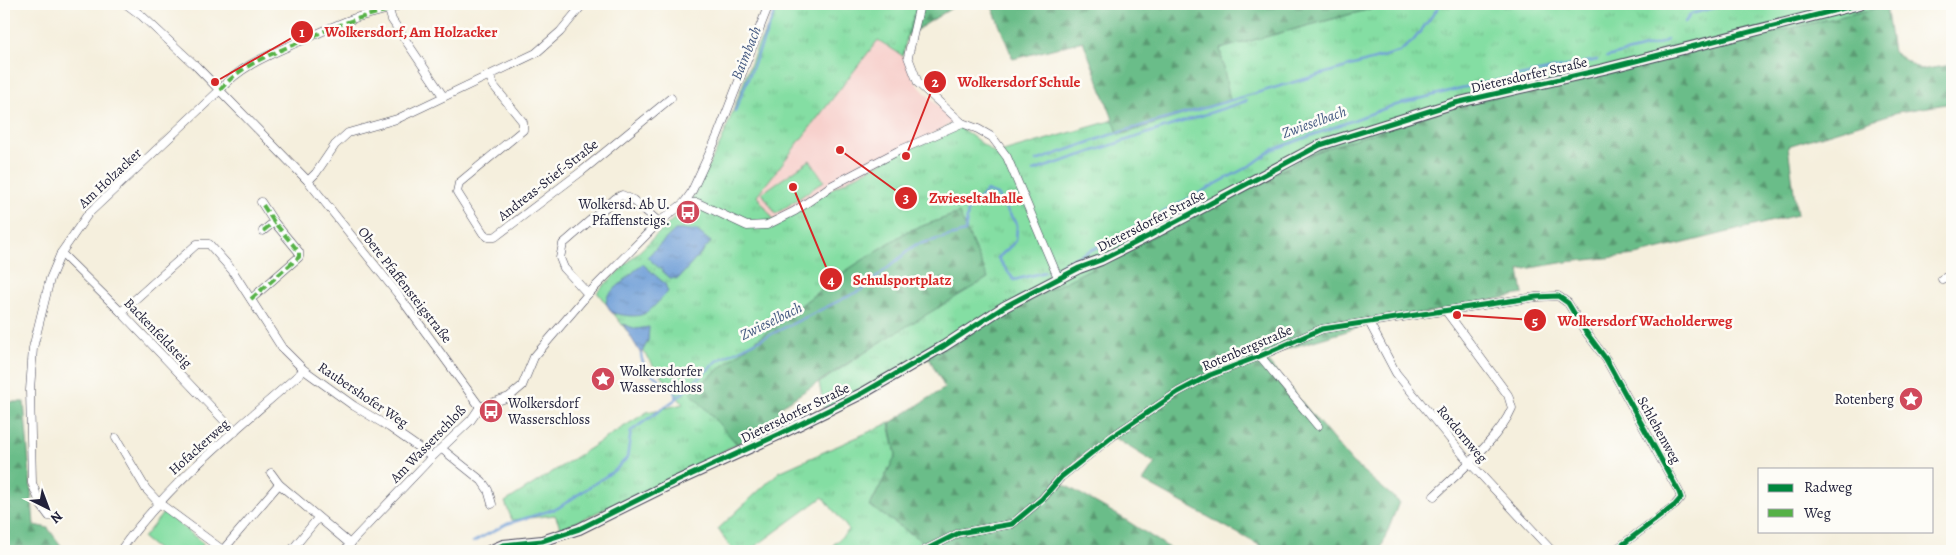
<svg xmlns="http://www.w3.org/2000/svg" width="1956" height="555" viewBox="0 0 1956 555" font-family="Alegreya,serif">
<style>
.built{fill:#f7d0cc}
.grass{fill:url(#grass-tufts);stroke:#53806f}
.forest{fill:url(#forest-firs);stroke:#467062}
.park{fill:#84dea3;stroke:#53806f}
.water{fill:url(#water-ripples);stroke:#486089}
.lines{fill:none;stroke-linecap:round;stroke-linejoin:round}
.stream{stroke:#6d9dd7;stroke-width:2.5}
.minor-casing{stroke:#424153;stroke-width:9}
.tertiary-casing{stroke:#424153;stroke-width:12}
.minor{stroke:#fff;stroke-width:8}
.tertiary{stroke:#fff;stroke-width:10}
.quiet{stroke:#55b146;stroke-width:4;stroke-dasharray:8 4;stroke-linecap:butt}
.cycleway-casing{stroke:#fdfcf7;stroke-width:8}
.cycleway{stroke:#00873e;stroke-width:5}
.labels{text-anchor:middle;dominant-baseline:central;stroke-width:5;stroke-linejoin:round;paint-order:stroke}
.street-label{font-size:14px;fill:#22223b;stroke:#fdfcf7}
.poi-label{font-size:14px;fill:#22223b;stroke:#fdfcf7;text-anchor:end}
.water-label{font-size:15px;font-style:italic;fill:#445981;stroke:#fdfcf7}
.leader{fill:none;stroke:#d62828;stroke-width:2}
.callout-dot{fill:#d62828;stroke:#fdfcf7;stroke-width:2}
.mark-label{font-size:15px;text-anchor:middle;font-weight:bold;fill:#fff}
.callout-label{font-size:15px;text-anchor:middle;font-weight:bold;fill:#d62828;stroke:#fdfcf7;stroke-width:5;stroke-linejoin:round;paint-order:stroke}
</style>
<defs>
<pattern id="grass-tufts" width="24" height="20" patternUnits="userSpaceOnUse" patternTransform="scale(1.25)"><rect width="24" height="20" fill="#84dea3"/><path d="M3 7l-1-3M5 7V3M7 7l1-3M15 17l-1-3M17 17v-4M19 17l1-3" fill="none" stroke="#72be8d"/></pattern>
<pattern id="forest-firs" width="22" height="20" patternUnits="userSpaceOnUse" patternTransform="scale(1.25)"><rect width="22" height="20" fill="#6bbd89"/><path d="M5 1l3.5 6h-7zM16 11l3.5 6h-7z" fill="#589971"/></pattern>
<pattern id="water-ripples" width="26" height="14" patternUnits="userSpaceOnUse" patternTransform="scale(1.25)"><rect width="26" height="14" fill="#6d9dd7"/><path d="M2 4q2-2 4 0t4 0M15 11q2-2 4 0t4 0" fill="none" stroke="#5980b0"/></pattern>
</defs>
<rect width="100%" height="100%" fill="#fdfcf7"/>
<filter id="ink" filterUnits="userSpaceOnUse"><feTurbulence type="fractalNoise" baseFrequency=".02" numOctaves="2"/><feDisplacementMap in="SourceGraphic" scale="10" xChannelSelector="R" yChannelSelector="G"/><feConvolveMatrix kernelMatrix="1 2 1 2 8 2 1 2 1" color-interpolation-filters="sRGB"/></filter>
<filter id="wash" filterUnits="userSpaceOnUse"><feTurbulence type="fractalNoise" baseFrequency=".0096" numOctaves="4" result="noise"/><feDisplacementMap in="SourceGraphic" scale="20" xChannelSelector="R" yChannelSelector="G"/><feGaussianBlur stdDeviation="1.12" result="paint"/><feColorMatrix in="noise" values="0 0 0 0 0 0 0 0 0 0 0 0 0 0 0 0 0 1.4 0 .05"/><feComposite in="paint" operator="in"/></filter>
<g filter="url(#wash)">
<rect width="100%" height="100%" fill="#f5efdd"/>
<polygon class="built" points="878,40 903,56 915,82 954,123 774,220 756,196"/>
<g class="grass">
<polygon points="781,4 918,4 907,36 903,56 878,40 757,196 774,220 954,123 996,154 1114,120 1120,135 1229,100 1220,49 1389,4 1885,4 1886,6 1457,106 1318,151 1005,313 929,358 825,413 819,383 887,338 959,213 908,231 841,274 691,391 737,444 666,481 561,529 555,515 512,520 505,502 647,412 683,404 597,292 689,204 722,140 757,47"/>
<polygon points="889,423 896,455 870,506 925,543 921,551 832,551 830,548 849,530 823,497 749,551 733,551 718,529 779,472"/>
</g>
<g class="forest">
<polygon points="918,4 958,4 907,36"/>
<polygon points="991,4 1389,4 1220,49 1230,100 1119,135 1083,41 1013,59"/>
<polygon points="1886,6 1893,52 1920,70 1952,65 1952,103 1898,112 1788,146 1797,215 1636,255 1566,262 1519,270 1523,294 1367,325 1263,356 1352,462 1399,502 1380,551 1270,551 1143,481 1155,463 1110,435 1079,458 1056,480 1121,517 1174,551 921,551 925,543 870,506 896,455 890,423 945,388 929,358 1005,313 1318,151 1457,106"/>
<polygon points="959,213 988,278 887,338 780,407 787,422 737,444 690,392 841,274 908,231"/>
<polygon points="4,402 24,402 34,525 48,528 65,551 4,551"/>
</g>
<g class="park">
<polygon points="810,160 824,181 776,214 762,193"/>
<polygon points="164,512 204,544 197,551 159,551 143,538"/>
</g>
<g class="water">
<polygon points="675,230 696,230 711,242 678,279 670,278 647,257"/>
<path d="M642 264 644 265 665 284 668 292C645 315 646 320 612 313L606 303 608 295Z"/>
<polygon points="623,324 636,329 649,327 648,341 641,354"/>
</g>
<g class="lines">
<g class="stream">
<polyline points="1685,22 1691,14 1728,4"/>
<polyline points="1607,57 1661,43 1667,40"/>
<polyline points="735,111 778,4"/>
<polyline points="1036,161 1110,135 1399,52 1413,41 1441,4"/>
<polyline points="1033,171 1246,101"/>
<polyline points="1062,264 1106,243 1253,164 1272,150 1389,107 1461,88 1597,60"/>
<path d="M641 354C642 371 661 381 674 389L676 399"/>
<polyline points="473,542 507,524 558,508 615,470 627,458 631,431 676,399 717,361 863,289 915,245 965,232 968,211 986,191 997,195 1017,225 1016,241 998,258 1014,280 1045,272"/>
</g>
</g>
</g>
<g filter="url(#ink)">
<g class="lines">
<g class="minor-casing">
<g id="minor">
<polyline points="126,4 142,16 197,67 308,181 397,293 480,407"/>
<polyline points="920,4 908,57 918,83 962,123 978,129 992,137 1007,157 1059,280"/>
<polyline points="389,10 392,20 443,96"/>
<polyline points="489,75 494,86 523,122 523,130 459,183 457,192 483,233 488,237 495,237 582,171 671,98"/>
<polyline points="308,181 316,173 335,145 348,133 397,119 536,53 560,32 583,4"/>
<polyline points="684,203 698,203 747,226 767,225 795,211 831,186 898,151 962,123"/>
<polyline points="263,231 274,222"/>
<polyline points="61,253 121,312 235,432"/>
<polyline points="1942,279 1952,275"/>
<polyline points="588,294 564,268 560,258 563,244 616,198 622,195 633,200 659,222"/>
<polyline points="251,299 299,257 299,252 274,222 261,202"/>
<polyline points="121,312 197,244 209,244 232,270 282,348 304,370 354,406 389,427 432,457"/>
<polyline points="1369,322 1396,373 1469,462 1552,551"/>
<polyline points="1260,356 1318,426"/>
<polyline points="116,438 146,489 159,503 224,551"/>
<polyline points="442,449 482,481 488,490 492,504"/>
<polyline points="271,473 279,484 350,544"/>
<path d="M1434 496C1459 472 1499 439 1512 408L1508 395 1446 311"/>
<path d="M49 516 41 505 32 483 30 390 33 348 50 279 61 253 88 214 220 90C240 66 269 55 298 42 317 34 335 25 355 18 371 13 387 11 402 4"/>
<polyline points="223,550 279,484"/>
<path d="M120 551C170 481 240 427 304 370"/>
<polyline points="291,551 318,518"/>
<polyline points="345,551 354,539 432,457 471,420 480,407 509,397 522,386 534,357 588,294 659,222 684,203 691,193 717,137 769,4"/>
<polyline points="923,551 959,533 1012,524 1042,499 1061,477 1113,436 1178,392 1210,375 1260,356 1322,329 1536,297 1558,296 1568,303 1583,328 1606,359 1679,492 1681,498 1675,505 1614,551"/>
</g>
</g>
<g class="tertiary-casing">
<polyline id="tertiary" points="489,551 503,545 542,541 579,529 666,486 780,434 863,393 944,346 1004,307 1079,268 1101,260 1149,236 1320,145 1455,103 1604,69 1860,4"/>
</g>
<use href="#minor" class="minor"/>
<use href="#tertiary" class="tertiary"/>
<g class="quiet">
<path d="M220 90C240 66 267 56 295 44 328 29 354 18 389 10"/>
<polyline points="263,231 274,222"/>
<polyline points="251,299 299,257 299,252 274,222 261,202"/>
</g>
<g class="cycleway-casing">
<g id="cycleway">
<polyline points="489,551 503,545 542,541 579,529 666,486 780,434 863,393 944,346 1004,307 1079,268 1101,260 1149,236 1320,145 1455,103 1604,69 1860,4"/>
<polyline points="923,551 959,533 1012,524 1042,499 1061,477 1113,436 1178,392 1210,375 1260,356 1322,329 1536,297 1558,296 1568,303 1583,328 1606,359 1679,492 1681,498 1675,505 1614,551"/>
</g>
</g>
<use href="#cycleway" class="cycleway"/>
</g>
</g>
<defs>
<g id="bus-disc" transform="scale(1.25)"><circle r="9.5" fill="#d1495b" stroke="#fdfcf7"/><path d="M-5-6H5V4H4V6H2V4H-2V6H-4V4H-5ZM-3.5-4V0h7V-4ZM-3.5 1.2v1.5H-2V1.2ZM2 1.2v1.5H3.5V1.2Z" fill="#fff"/></g>
<g id="sight-disc" transform="scale(1.25)"><circle r="9.5" fill="#d1495b" stroke="#fdfcf7"/><path d="M0-6L1.8-2.2L6-1.7L2.9 1.2L3.7 5.4L0 3.3L-3.7 5.4L-2.9 1.2L-6-1.7L-1.8-2.2Z" fill="#fff"/></g>
</defs>
<g fill-rule="evenodd">
<use href="#bus-disc" x="688" y="212"/>
<use href="#sight-disc" x="603" y="379"/>
<use href="#sight-disc" x="1911" y="399"/>
<use href="#bus-disc" x="491" y="411"/>
</g>
<g class="labels">
<g class="street-label">
<text transform="translate(1529 75) rotate(-13)">Dietersdorfer Straße</text>
<text transform="translate(110 178) rotate(-43)">Am Holzacker</text>
<text transform="translate(548 180) rotate(-38)">Andreas-Stief-Straße</text>
<text transform="translate(1151 221) rotate(-27)">Dietersdorfer Straße</text>
<text transform="translate(405 285) rotate(52)">Obere Pfaffensteigstraße</text>
<text transform="translate(158 333) rotate(46)">Backenfeldsteig</text>
<text transform="translate(1247 348) rotate(-23)">Rotenbergstraße</text>
<text transform="translate(363 395) rotate(34)">Raubershofer Weg</text>
<text transform="translate(795 413) rotate(-26)">Dietersdorfer Straße</text>
<text transform="translate(1659 430) rotate(61)">Schlehenweg</text>
<text transform="translate(1462 434) rotate(50)">Rotdornweg</text>
<text transform="translate(428 444) rotate(-46)">Am Wasserschloß</text>
<text transform="translate(199 447) rotate(-42)">Hofackerweg</text>
</g>
<g class="poi-label">
<text x="670" y="204">Wolkersd. Ab U.<tspan x="670" dy="16">Pfaffensteigs.</tspan></text>
<text x="620" y="371" text-anchor="start">Wolkersdorfer<tspan x="620" dy="16">Wasserschloss</tspan></text>
<text x="1894" y="399">Rotenberg</text>
<text x="508" y="403" text-anchor="start">Wolkersdorf<tspan x="508" dy="16">Wasserschloss</tspan></text>
</g>
<g class="water-label">
<text transform="translate(746 53) rotate(-68)">Baimbach</text>
<text transform="translate(1314 122) rotate(-20)">Zwieselbach</text>
<text transform="translate(771 321) rotate(-26)">Zwieselbach</text>
</g>
</g>
<path class="leader" d="M215 82L302 32M906 156L935 82M840 150L906 198M793 187L831 279M1457 315L1535 320"/>
<g class="callout-dot">
<circle cx="215" cy="82" r="5"/>
<circle cx="906" cy="156" r="5"/>
<circle cx="840" cy="150" r="5"/>
<circle cx="793" cy="187" r="5"/>
<circle cx="1457" cy="315" r="5"/>
<circle cx="302" cy="32" r="12"/>
<circle cx="935" cy="82" r="12"/>
<circle cx="906" cy="198" r="12"/>
<circle cx="831" cy="279" r="12"/>
<circle cx="1535" cy="320" r="12"/>
</g>
<g class="mark-label">
<text x="302" y="37">1</text>
<text x="935" y="87">2</text>
<text x="906" y="203">3</text>
<text x="831" y="285">4</text>
<text x="1535" y="326">5</text>
</g>
<g class="callout-label">
<text x="411" y="37">Wolkersdorf, Am Holzacker</text>
<text x="1019" y="87">Wolkersdorf Schule</text>
<text x="976" y="203">Zwieseltalhalle</text>
<text x="902" y="285">Schulsportplatz</text>
<text x="1645" y="326">Wolkersdorf Wacholderweg</text>
</g>
<rect width="1956" height="555" fill="none" stroke="#fdfcf7" stroke-width="20"/>
<rect x="1758" y="468" width="175" height="65" fill="#fdfcf7" stroke="#a5a5ac"/>
<rect x="1768" y="484" width="25" height="8" fill="#00873e" stroke="#a5a5ac"/>
<text x="1804" y="492" font-size="15" fill="#22223b">Radweg</text>
<rect x="1768" y="509" width="25" height="8" fill="#55b146" stroke="#a5a5ac"/>
<text x="1804" y="518" font-size="15" fill="#22223b">Weg</text>
<g transform="translate(48 508) rotate(138)" stroke="#fdfcf7" stroke-width="4" paint-order="stroke">
<path d="M0-4L9 19L0 12L-9 19Z" fill="#22223b"/>
<text y="-8" font-size="14" font-weight="bold" text-anchor="middle" fill="#22223b">N</text>
</g>
</svg>
